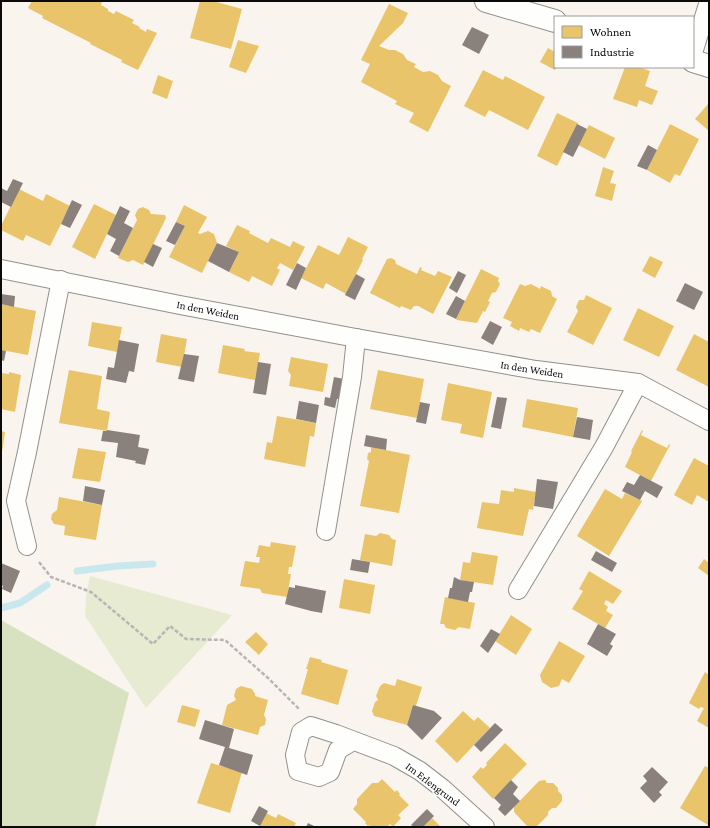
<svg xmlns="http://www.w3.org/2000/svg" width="710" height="828" viewBox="0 0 710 828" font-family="'Crimson Pro',serif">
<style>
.green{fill:#e6ebd1}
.forest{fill:#d8e1c0}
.homes{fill:#e9c46a}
.industry{fill:#8a817c}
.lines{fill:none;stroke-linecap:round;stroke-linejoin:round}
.stream{stroke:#c9e8ee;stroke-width:7}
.minor-casing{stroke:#92908d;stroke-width:20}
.tertiary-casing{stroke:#92908d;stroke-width:24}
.path{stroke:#b7b6b5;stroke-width:2.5;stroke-dasharray:4 2;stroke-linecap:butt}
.minor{stroke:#fefefc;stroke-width:18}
.tertiary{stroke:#fefefc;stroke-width:22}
.labels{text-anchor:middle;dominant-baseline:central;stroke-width:4;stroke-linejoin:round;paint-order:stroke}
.street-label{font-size:11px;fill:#0a0a0a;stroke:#fff}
</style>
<rect width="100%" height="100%" fill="#f9f5ee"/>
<polygon class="green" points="90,576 232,615 146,708 85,616 86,597"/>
<polygon class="forest" points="1,620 129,693 95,827 1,827"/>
<g class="homes">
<polygon points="32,1 100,1 102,2 101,5 108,9 108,11 114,14 116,11 134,20 132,23 140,27 139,28 146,32 147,29 157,33 138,70 121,62 122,60 90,44 91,43 42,18 43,16 28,8"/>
<polygon points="200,1 213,1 242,9 231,49 190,38"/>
<polygon points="389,4 408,13 403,23 379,46 389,50 395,50 403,54 407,60 416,64 414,67 423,72 430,71 438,75 442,81 451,86 428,132 409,122 414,113 395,104 397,101 361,82 370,64 361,60"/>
<polygon points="238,40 259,46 246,73 229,67"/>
<polygon points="548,48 555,52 555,67 557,67 555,70 540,62"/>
<polygon points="625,67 639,67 650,71 645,86 658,91 652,105 639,100 637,107 613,99"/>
<polygon points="483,70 503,80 505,76 545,97 528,130 489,110 485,117 464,106"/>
<polygon points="158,75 173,81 167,99 152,93"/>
<polygon points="709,103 709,131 695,119"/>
<polygon points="557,113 578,123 557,166 537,156"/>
<polygon points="670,124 699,139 680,176 675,174 670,183 647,170"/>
<polygon points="589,125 615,138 605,159 578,145"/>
<polygon points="603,167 614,171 610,183 616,184 612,201 595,196"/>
<polygon points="19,189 43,201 46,194 70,206 50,246 26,235 23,241 1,230 1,226"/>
<polygon points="94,204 116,215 95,259 72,247"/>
<polygon points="184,205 207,217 198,233 200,234 208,231 214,234 217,243 202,273 169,257 185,226 176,222"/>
<polygon points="143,207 149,210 151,214 165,215 166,218 143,265 133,260 128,262 118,258 137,220 135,215 138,209"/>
<polygon points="237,225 250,231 249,233 268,243 271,238 290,247 293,241 305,247 293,270 280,263 277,268 280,270 272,286 252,276 249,282 229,272 239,252 226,246"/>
<polygon points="348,237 368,247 362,259 363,260 346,294 326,283 323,289 301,278 318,245 339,255"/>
<polygon points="650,256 663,262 655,278 642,271"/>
<polygon points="391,258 395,260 396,264 417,274 420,267 422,268 421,270 435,276 438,271 452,277 433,314 418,306 414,306 411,310 401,306 400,308 370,293 387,259"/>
<polygon points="481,269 499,278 498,281 500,284 496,292 492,293 488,301 490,302 485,312 483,311 477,323 457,320 456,319"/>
<polygon points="520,284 525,286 531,284 540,289 541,286 551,291 552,296 557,299 540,333 531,329 529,332 520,328 519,331 510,326 512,322 503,318"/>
<polygon points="586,295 612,308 593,345 567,332 578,311 576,307 579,300 584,300"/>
<polygon points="1,304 36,311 28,355 1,350"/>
<polygon points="638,308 674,326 659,357 623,340"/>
<polygon points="92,322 122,327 117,352 88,346"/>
<polygon points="161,334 187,339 182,367 156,362"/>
<polygon points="694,334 709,342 709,387 676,370"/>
<polygon points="223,345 245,349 244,351 260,353 255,380 218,373"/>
<polygon points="291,357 328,364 323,392 289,386 291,375 288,371"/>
<polygon points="69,370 102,376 97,409 110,412 107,431 59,423"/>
<polygon points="378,370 424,379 417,418 370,409"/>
<polygon points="9,372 21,375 15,412 1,409 1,373 9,374"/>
<polygon points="448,383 492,392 483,438 460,433 462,424 441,420"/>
<polygon points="527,399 578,408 573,437 522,427"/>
<polygon points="277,416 316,423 314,437 310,436 305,467 264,459 267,442 272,443"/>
<polygon points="642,430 643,431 641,435 667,448 669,444 670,445 651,481 625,467 632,452 631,451"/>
<polygon points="1,431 5,432 2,452 1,452"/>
<polygon points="371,447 410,455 399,513 360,506 369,461 367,459 368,453 371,452"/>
<polygon points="78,448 106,452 100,482 72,478"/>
<polygon points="694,458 709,466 709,502 697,495 692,505 674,495"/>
<polygon points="514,488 536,492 533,510 529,509 523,536 477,528 482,502 499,504 501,490 514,492"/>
<polygon points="605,489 622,499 625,493 642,501 609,556 577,536"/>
<polygon points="59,497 102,505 96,540 64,535 65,526 54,524 51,519 52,514 57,510"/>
<polygon points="380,533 389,535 392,539 396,540 392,566 360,560 365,534 376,536"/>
<polygon points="271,542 296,546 292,567 289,567 288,574 291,574 287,597 262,593 260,589 240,586 245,561 259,563 260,557 256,557 259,545 270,547"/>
<polygon points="472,552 498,556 493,585 460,580 463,562 470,563"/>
<polygon points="704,559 709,563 709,576 698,568"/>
<polygon points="589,571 622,591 613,604 606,600 604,604 608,607 606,611 613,615 605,628 572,609 583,591 579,589"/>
<polygon points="344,579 375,585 370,614 339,608"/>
<polygon points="445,597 475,603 470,629 459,627 455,630 446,628 444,624 440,624"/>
<polygon points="511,615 532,629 516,655 495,641"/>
<polygon points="256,632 268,644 259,655 245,642"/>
<polygon points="559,641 585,656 569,683 562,679 559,686 551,688 542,682 540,675"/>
<polygon points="310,657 322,660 321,662 348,670 338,705 301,694 308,669 306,669"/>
<polygon points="705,672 709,675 709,728 697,721 704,708 700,707 699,709 689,703"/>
<polygon points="397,679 422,687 416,706 413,705 407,725 374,716 372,711 375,702 378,700 376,696 380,686 384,683 395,686"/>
<polygon points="241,686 252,689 255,694 255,696 268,700 264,715 266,719 265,725 260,727 258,735 222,725 227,705 236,700 234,696 236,689"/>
<polygon points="182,705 200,710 195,727 177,722"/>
<polygon points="463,711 474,721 478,717 490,728 457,763 435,741"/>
<polygon points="505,743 527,764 493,799 472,777 481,767 483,769 487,765 486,763"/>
<polygon points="211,763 242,772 230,813 197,803"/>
<polygon points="705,766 709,768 709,823 708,825 680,808"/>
<polygon points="382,779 395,792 397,790 400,794 399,795 409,805 398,815 401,818 393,827 390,824 387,827 371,827 369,825 368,826 365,823 366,822 353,809 357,804 357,799 372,783 378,783"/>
<polygon points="545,780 547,783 553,783 558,788 558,791 562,795 562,801 556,808 552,808 548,812 548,815 536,827 528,827 514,812 514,807 539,781"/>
<polygon points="266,813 276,818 278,814 296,823 294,827 259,827"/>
<polygon points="432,818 441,827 423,827"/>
</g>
<g class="industry">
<polygon points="472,27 489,35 479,54 462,45"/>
<polygon points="577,124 587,129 573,157 563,152"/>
<polygon points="648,145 657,150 647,170 637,166"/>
<polygon points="13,179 23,183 11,207 1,202 1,188 7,191"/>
<polygon points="72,200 82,205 70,228 61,224"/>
<polygon points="120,206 130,211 124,223 133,228 119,256 110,251 116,239 107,234"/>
<polygon points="176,222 185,226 175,245 166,241"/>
<polygon points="217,243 239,252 229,272 208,261"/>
<polygon points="153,244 162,248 153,267 144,262"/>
<polygon points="297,263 306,268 296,290 286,285"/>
<polygon points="458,271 466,275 457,293 449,288"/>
<polygon points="356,274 365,279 355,300 345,295"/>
<polygon points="685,283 703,292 694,310 676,301"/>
<polygon points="1,294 15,296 14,307 1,304"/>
<polygon points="456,296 465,301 456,319 446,314"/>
<polygon points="490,321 502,327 493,345 481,338"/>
<polygon points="119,340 139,344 134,372 129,371 126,383 106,379 108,367 114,368"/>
<polygon points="1,350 6,351 4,361 1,360"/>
<polygon points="184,354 199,356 194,382 178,379"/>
<polygon points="258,362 271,364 266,395 253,393"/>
<polygon points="334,377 344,379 341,399 337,399 335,408 324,405 325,397 330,398"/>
<polygon points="497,397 507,398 501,429 491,427"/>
<polygon points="299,401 319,405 316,423 296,419"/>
<polygon points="420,402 430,404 426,424 416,422"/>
<polygon points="577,417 593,420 590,440 573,437"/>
<polygon points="107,430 140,435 138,447 149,449 145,465 135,463 136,461 116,457 118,443 101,441 103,431 107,431"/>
<polygon points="366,435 387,439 386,450 364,446"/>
<polygon points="640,475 663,487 657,498 645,491 640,500 622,491 627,482 634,485"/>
<polygon points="537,479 558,482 553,509 534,506"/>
<polygon points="85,486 105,490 102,505 83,501"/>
<polygon points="596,551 617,563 612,572 591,560"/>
<polygon points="352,559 370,562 368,573 350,570"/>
<polygon points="1,563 20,571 11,593 2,589 3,586 1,585"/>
<polygon points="454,577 460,580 474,582 472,592 470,592 468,602 448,598 450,588 452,588"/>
<polygon points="295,585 326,591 322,613 311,611 285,604 289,587 295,588"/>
<polygon points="598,624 616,634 610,644 613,646 607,656 587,644"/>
<polygon points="491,629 500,634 488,653 480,646"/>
<polygon points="413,705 434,711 442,718 422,740 407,725"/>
<polygon points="205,720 234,729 229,748 253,755 247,775 219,765 225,747 199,739"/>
<polygon points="495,723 503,730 481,752 474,745"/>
<polygon points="652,767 668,782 659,792 662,795 654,803 640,788 647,781 643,776"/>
<polygon points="511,780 518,787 513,794 520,801 505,816 498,809 501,805 494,798"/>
<polygon points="259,806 268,811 260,826 251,821"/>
<polygon points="427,809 434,816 423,827 414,827 411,825"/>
<polygon points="308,823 316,827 306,827"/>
</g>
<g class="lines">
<g class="stream">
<polyline points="77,571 118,566 153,564"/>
<polyline points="1,608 20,603 47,585"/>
</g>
<g class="minor-casing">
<g id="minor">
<polyline points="693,53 709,1"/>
<polyline points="1,269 180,305 356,338 536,370 638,383 709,421"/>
<polyline points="326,531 352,377 356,338"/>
<polyline points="27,546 16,501 27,452 61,280"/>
<polyline points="518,590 604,447 638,383"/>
<polyline points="353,741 338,750 330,772 319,777 298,771 295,755 301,732 311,726 336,734 394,756 420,771 442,788 485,827"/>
</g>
</g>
<g class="tertiary-casing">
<g id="tertiary">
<polyline points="486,1 555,21"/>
<polyline points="693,61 709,66"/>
</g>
</g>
<polyline class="path" points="39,562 51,577 91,592 153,644 170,626 186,639 225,640 268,678 300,710"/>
<use href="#minor" class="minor"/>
<use href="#tertiary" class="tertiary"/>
</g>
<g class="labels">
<g class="street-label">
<text transform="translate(208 310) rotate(11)">In den Weiden</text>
<text transform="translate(532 369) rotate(9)">In den Weiden</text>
<text transform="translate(433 784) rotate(37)">Im Erlengrund</text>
</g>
</g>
<rect width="710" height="828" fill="none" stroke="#0a0a0a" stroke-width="4"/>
<rect x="554" y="16" width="140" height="52" fill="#ffffff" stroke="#9d9d9d"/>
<rect x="562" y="26" width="20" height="12" fill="#e9c46a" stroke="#9d9d9d"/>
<text x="590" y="36" font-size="12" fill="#0a0a0a">Wohnen</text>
<rect x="562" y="46" width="20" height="12" fill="#8a817c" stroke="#9d9d9d"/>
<text x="590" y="56" font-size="12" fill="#0a0a0a">Industrie</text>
</svg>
